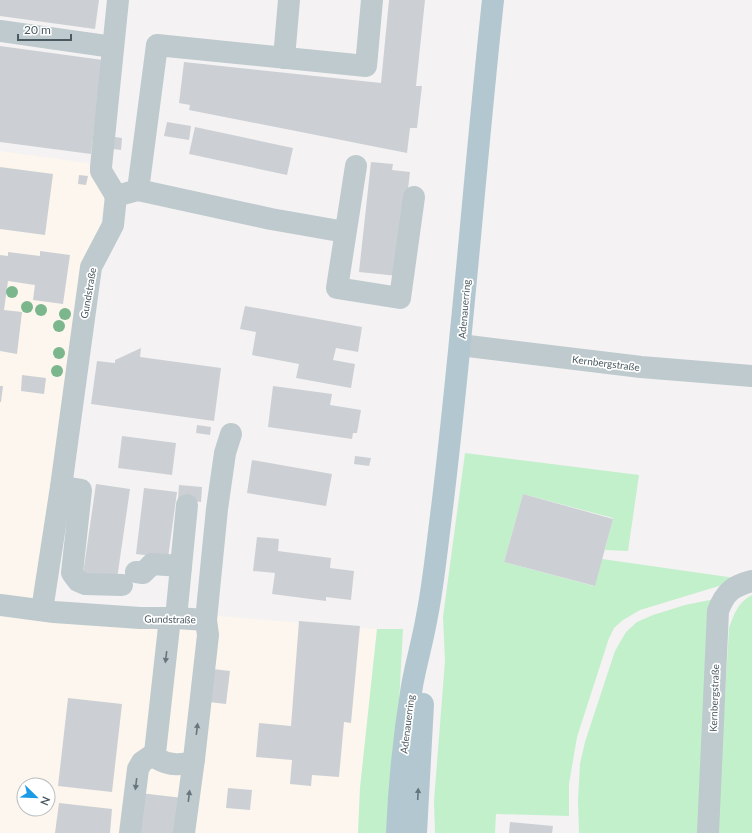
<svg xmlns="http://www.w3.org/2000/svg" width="752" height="833" viewBox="0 0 752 833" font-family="Lato,sans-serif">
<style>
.commercial{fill:#fdf6ee;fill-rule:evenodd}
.green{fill:#c2f0cb}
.building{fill:#ccd0d4}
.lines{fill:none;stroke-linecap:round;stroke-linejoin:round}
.minor{stroke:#becace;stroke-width:22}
.major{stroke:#b2c7d0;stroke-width:22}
.tree{fill:#7bb68d}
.oneway{fill:#67767c}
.oneway2{fill:#64757c}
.labels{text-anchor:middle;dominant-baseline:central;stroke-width:3.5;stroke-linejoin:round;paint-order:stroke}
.street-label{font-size:10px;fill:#4a5a60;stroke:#fff}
</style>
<rect width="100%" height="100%" fill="#f4f2f3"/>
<path class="commercial" d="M0 151 109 166 47 602 377 629 360 788 358 833H0ZM24 785H48V809H24Z"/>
<g class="green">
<polygon points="465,453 639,475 628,551 605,550 613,518 523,494 504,562 594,586 602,559 742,579 640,610 623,620 614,628 609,638 577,737 569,784 569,816 496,814 495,833 435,833 434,801 445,661 443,617"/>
<path d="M752 595V833H717L729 628C734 614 738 602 752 595Z"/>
<polygon points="715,599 703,833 579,833 578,800 580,764 585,742 615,651 626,632 637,622 653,615 685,605"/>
<polygon points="377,629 403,629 392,833 358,833 360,788"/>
</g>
<g class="building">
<polygon points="0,0 99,0 95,29 0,16"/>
<polygon points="389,0 425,0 416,86 422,86 417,128 410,128 407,153 189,110 190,105 179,103 184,62 381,83"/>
<polygon points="0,46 103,60 91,154 0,142"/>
<polygon points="167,122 191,126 189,140 164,136"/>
<polygon points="195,127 293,148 287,175 189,154"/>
<polygon points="115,137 122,138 121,150 113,149"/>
<polygon points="371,162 393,164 392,170 410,172 398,276 359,272"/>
<polygon points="0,167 53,174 45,235 0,229"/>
<polygon points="79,175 88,176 86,185 78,184"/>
<polygon points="40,251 70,255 63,304 33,300 35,285 8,281 4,310 22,312 17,354 0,351 0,255 8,256 8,252 40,256"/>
<polygon points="245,306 362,327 358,352 336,348 333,360 355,364 351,388 296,378 299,364 252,355 256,332 240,329"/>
<polygon points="141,348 140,357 221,368 214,421 91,404 97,361 115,363 115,360"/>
<polygon points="22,375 46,378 44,394 21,391"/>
<polygon points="0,386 3,386 1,402 0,402"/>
<polygon points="273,386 332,394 330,405 361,410 357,433 353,433 352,439 268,427"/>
<polygon points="197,425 211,427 210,435 196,433"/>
<polygon points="122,436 176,443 172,475 118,468"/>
<polygon points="355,456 371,458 369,466 354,464"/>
<polygon points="252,460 332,474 326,506 247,493"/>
<polygon points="96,484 130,489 117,579 83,574"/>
<polygon points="179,485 202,487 201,502 178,499"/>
<polygon points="144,488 177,492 168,558 136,554"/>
<polygon points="523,494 613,519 595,586 504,562"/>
<polygon points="257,537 279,539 278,551 331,558 330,568 354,571 351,600 326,597 326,601 272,594 275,573 253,571"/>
<polygon points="299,621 360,626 351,723 344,722 339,777 312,775 311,786 290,784 292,760 256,757 259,723 291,726"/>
<polygon points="213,669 230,671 226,704 209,702"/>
<polygon points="68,698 122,704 112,792 58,786"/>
<polygon points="228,788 252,790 250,810 226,808"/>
<polygon points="140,793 183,798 178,833 136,833"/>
<polygon points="59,803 112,809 110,833 55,833"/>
<polygon points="510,822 553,826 552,833 509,833"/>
</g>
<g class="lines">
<g class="minor">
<polyline points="0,31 113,47"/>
<polyline points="284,58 289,0"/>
<polyline points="356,166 337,288 400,298 414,197"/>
<polyline points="138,190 157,45 366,66 372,0"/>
<polyline points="116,196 101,171 101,167 118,0"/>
<polyline points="460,345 641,367 752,376"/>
<polyline points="61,487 81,490 72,573 78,581 85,584 122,585"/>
<polyline points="136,572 143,573 152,564 181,566"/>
<polyline points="0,605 54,612 140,618 176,618 206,620 217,509 225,453 231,434"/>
<polyline points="42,610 61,487 91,267 113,225 116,196 138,190 271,219 345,232"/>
<path d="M170 618 155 753 158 759C168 765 185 767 194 759L208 635 206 620"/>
<polyline points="176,618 187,505"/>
<polyline points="130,833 138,769 142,762 155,753"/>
<polyline points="184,833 194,759"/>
<path d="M708 833 718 611C725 592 733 586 752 581"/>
</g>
<g class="major">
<path d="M397 833C399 784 404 735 412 686 416 663 423 640 427 616 433 586 436 555 440 524 462 350 474 175 493 0"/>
<polyline points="416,833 423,704"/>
</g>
</g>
<g class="tree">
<circle cx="12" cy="292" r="6"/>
<circle cx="27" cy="307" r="6"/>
<circle cx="41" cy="310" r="6"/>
<circle cx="65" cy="314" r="6"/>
<circle cx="59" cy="326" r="6"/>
<circle cx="59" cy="353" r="6"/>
<circle cx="57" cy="371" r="6"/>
</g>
<defs><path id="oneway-solid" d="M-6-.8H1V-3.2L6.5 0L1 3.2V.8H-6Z"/></defs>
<g class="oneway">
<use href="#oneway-solid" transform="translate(166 657) rotate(97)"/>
<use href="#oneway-solid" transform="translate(197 729) rotate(-83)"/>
<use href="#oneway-solid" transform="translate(136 784) rotate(97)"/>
<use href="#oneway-solid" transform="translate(189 796) rotate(-83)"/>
</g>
<use class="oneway2" href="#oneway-solid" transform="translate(418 794) rotate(-87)"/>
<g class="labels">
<g class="street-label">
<text transform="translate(88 293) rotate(-80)">Gundstraße</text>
<text transform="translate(464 309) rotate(-85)">Adenauerring</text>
<text transform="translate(606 363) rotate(7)">Kernbergstraße</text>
<text transform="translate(170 619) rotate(1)">Gundstraße</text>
<text transform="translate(714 698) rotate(-88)">Kernbergstraße</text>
<text transform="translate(407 724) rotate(-83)">Adenauerring</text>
</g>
</g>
<g transform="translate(36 797) rotate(113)"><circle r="19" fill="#ffffff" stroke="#b7bdbf"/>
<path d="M0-3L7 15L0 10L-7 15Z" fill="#1b9ae6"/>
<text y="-6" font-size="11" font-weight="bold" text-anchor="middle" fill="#4a5a60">N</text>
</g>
<path d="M18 34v6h53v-6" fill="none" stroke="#4a5a60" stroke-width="2"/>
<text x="24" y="34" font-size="12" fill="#4a5a60" stroke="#ffffff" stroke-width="3" paint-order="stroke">20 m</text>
</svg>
